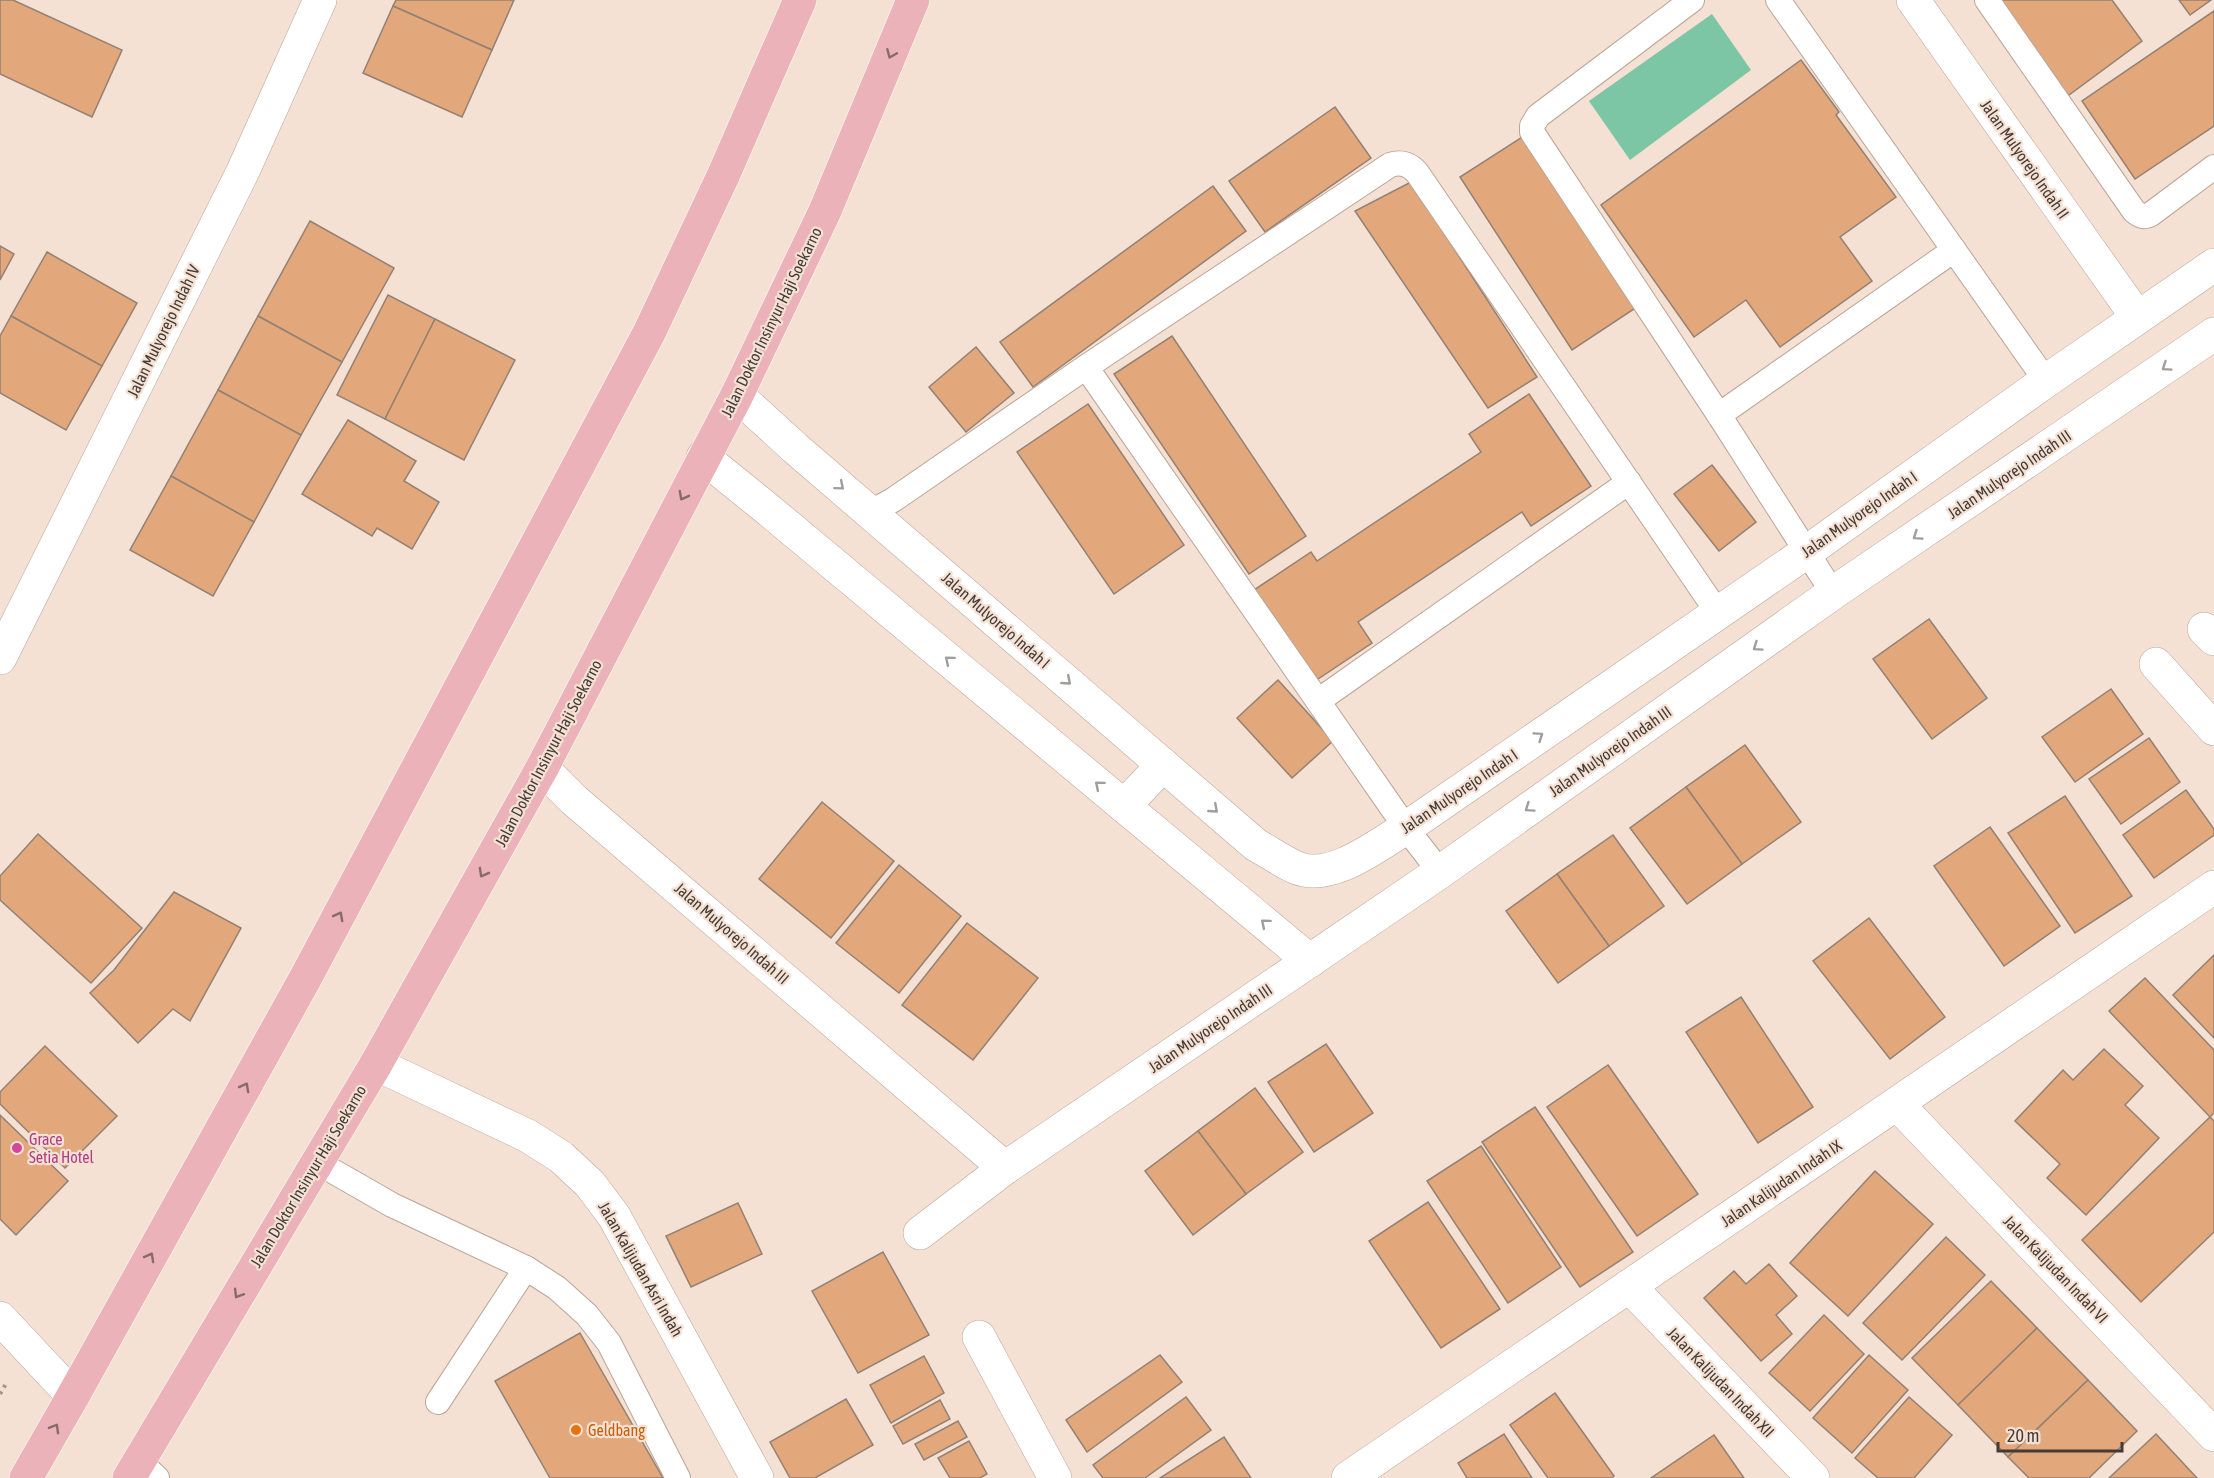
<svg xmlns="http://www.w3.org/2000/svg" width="2214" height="1478" viewBox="0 0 2214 1478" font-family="'Asap Condensed',sans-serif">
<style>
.green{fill:#7cc5a5}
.building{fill:#e2a77b;stroke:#938174;stroke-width:1.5}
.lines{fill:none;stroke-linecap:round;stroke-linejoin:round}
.lane-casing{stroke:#b8a698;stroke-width:26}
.street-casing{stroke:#b8a698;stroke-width:34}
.primary-casing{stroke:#fff;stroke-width:34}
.path{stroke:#a5968d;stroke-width:4;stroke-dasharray:3 4.5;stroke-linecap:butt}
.lane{stroke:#fff;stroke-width:24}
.street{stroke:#fff;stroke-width:33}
.primary{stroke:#ebb2b9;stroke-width:33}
.oneway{stroke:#866b6a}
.oneway2{stroke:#a19d9a}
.hotel-dot{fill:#d1479c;stroke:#f5e1d3;stroke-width:2}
.food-dot{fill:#e8710a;stroke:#f5e1d3;stroke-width:2}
.labels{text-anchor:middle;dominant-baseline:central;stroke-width:4.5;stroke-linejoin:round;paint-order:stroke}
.street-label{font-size:16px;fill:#433b36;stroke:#f5e1d3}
.hotel-label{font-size:16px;fill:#b23c85;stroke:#f5e1d3;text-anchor:start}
.food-label{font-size:16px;fill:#c56008;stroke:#f5e1d3;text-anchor:start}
</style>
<rect width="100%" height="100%" fill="#f5e1d3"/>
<polygon class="green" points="1712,14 1751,70 1630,160 1589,101"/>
<g class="building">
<polygon points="0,0 13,0 122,50 92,117 0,74"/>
<polygon points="396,0 514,0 492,50 393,6"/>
<polygon points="1993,0 2112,0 2142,41 2065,98"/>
<polygon points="2179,0 2211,0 2190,15"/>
<polygon points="393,6 492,50 462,117 363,73"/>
<polygon points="2214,11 2214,126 2135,179 2082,101"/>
<polygon points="1801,60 1839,112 1836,115 1896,197 1840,237 1872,281 1780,347 1746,300 1694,337 1601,205"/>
<polygon points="1335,107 1371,158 1265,232 1229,181"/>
<polygon points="1527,134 1640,305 1572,350 1460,177"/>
<polygon points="1411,182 1537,377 1488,408 1355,211"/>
<polygon points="1213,186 1246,231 1033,387 1000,342"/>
<polygon points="310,221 394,268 342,362 258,316"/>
<polygon points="0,246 14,254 0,280"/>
<polygon points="47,252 137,303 102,366 11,316"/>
<polygon points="388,295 435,319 385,419 337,395"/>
<polygon points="11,316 102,366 66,430 0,393 0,336"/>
<polygon points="258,316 342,362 301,435 218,390"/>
<polygon points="435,319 515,360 464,460 385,419"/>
<polygon points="1172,336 1306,536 1249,574 1114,374"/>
<polygon points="976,347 1014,393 966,432 929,387"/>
<polygon points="218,390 301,435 254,522 171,476"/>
<polygon points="1529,394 1591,486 1531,526 1522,512 1358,622 1372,643 1312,683 1251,592 1311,552 1317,561 1481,452 1469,434"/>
<polygon points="1088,404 1184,545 1114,594 1017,452"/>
<polygon points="348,420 416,461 404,481 439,502 412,549 377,528 372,536 302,494"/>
<polygon points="1712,465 1756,522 1719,551 1674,494"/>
<polygon points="171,476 254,522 213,596 130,550"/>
<polygon points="1929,619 1987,698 1932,739 1873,659"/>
<polygon points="1278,680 1333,741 1292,778 1237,718"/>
<polygon points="2111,689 2143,734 2075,782 2042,737"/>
<polygon points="2149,738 2180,782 2121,824 2089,779"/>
<polygon points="1745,745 1801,822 1742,864 1686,787"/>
<polygon points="1686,787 1742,864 1687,904 1630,828"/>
<polygon points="2186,790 2214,829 2214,835 2154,878 2123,835"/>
<polygon points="2065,796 2132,896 2075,933 2008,833"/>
<polygon points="822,802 894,861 831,938 759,879"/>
<polygon points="1990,827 2060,926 2004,966 1934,866"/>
<polygon points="38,834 142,928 91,983 0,900 0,876"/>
<polygon points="1613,835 1664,906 1609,946 1557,874"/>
<polygon points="899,865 961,916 899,993 836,943"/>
<polygon points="1557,874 1609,946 1558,983 1506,911"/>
<polygon points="174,892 241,928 190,1021 173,1009 138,1043 90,993 114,970"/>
<polygon points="1869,918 1945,1017 1890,1059 1813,961"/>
<polygon points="967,923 1038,978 973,1060 902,1005"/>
<polygon points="2214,955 2214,1038 2173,995"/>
<polygon points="2145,978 2214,1050 2214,1113 2210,1117 2109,1011"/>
<polygon points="1741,997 1813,1107 1758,1143 1686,1032"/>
<polygon points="1326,1044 1373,1113 1314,1152 1268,1082"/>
<polygon points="45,1046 117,1116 65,1168 0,1104 0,1092"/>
<polygon points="2104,1049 2143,1086 2125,1105 2159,1138 2086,1215 2047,1178 2060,1164 2015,1121 2063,1070 2073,1080"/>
<polygon points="1608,1065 1698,1194 1637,1236 1547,1107"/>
<polygon points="1255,1088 1303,1152 1246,1194 1198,1131"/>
<polygon points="1535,1107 1633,1252 1580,1287 1482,1142"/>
<polygon points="0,1115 68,1181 16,1235 0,1219"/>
<polygon points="2210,1117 2214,1121 2214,1232 2141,1302 2082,1240"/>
<polygon points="1198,1131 1246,1194 1193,1235 1145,1171"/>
<polygon points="1481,1146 1561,1267 1508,1303 1427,1181"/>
<polygon points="1875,1171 1933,1224 1848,1316 1790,1263"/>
<polygon points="1428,1202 1500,1309 1441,1348 1369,1241"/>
<polygon points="738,1203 762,1254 691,1287 666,1236"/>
<polygon points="1946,1237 1985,1275 1902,1360 1863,1323"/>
<polygon points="883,1252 929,1335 858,1373 812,1291"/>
<polygon points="1769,1264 1797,1296 1776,1315 1792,1334 1761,1361 1704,1298 1734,1271 1746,1284"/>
<polygon points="1991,1281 2037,1328 1958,1405 1912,1358"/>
<polygon points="1824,1315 1864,1354 1810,1411 1769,1373"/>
<polygon points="2037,1328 2088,1380 2008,1457 1958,1405"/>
<polygon points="580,1333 663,1478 550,1478 495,1381"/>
<polygon points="1160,1355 1182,1382 1087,1452 1066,1420"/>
<polygon points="1869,1355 1908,1390 1852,1453 1813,1418"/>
<polygon points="924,1356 944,1393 891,1423 870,1385"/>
<polygon points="2088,1380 2137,1431 2089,1478 2029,1478 2008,1457"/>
<polygon points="1555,1393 1614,1476 1612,1478 1548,1478 1510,1425"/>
<polygon points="1186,1397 1211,1430 1145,1478 1103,1478 1093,1465"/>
<polygon points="1909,1397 1952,1435 1914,1478 1878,1478 1855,1458"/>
<polygon points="846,1399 873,1445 815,1478 790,1478 770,1442"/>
<polygon points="940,1400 950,1419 903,1444 893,1426"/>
<polygon points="958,1421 967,1437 924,1460 915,1444"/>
<polygon points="1504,1434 1532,1478 1467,1478 1458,1463"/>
<polygon points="2156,1434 2197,1478 2109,1478"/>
<polygon points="1714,1435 1744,1478 1651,1478"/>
<polygon points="1224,1437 1251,1478 1160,1478"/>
<polygon points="969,1441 987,1474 980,1478 950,1478 938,1458"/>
</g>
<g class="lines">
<g class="lane-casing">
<g id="lane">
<polyline points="1692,0 1538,116 1532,126 1532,132 1719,415 1833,593"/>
<polyline points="1778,0 2046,381"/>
<path d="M1987 0 2134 211C2140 216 2144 218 2151 214L2214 167"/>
<polyline points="1086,367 1406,828 1440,872"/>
<polyline points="1719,415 1954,250"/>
<path d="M871 512 893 500 1086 367 1390 165C1402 161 1411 165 1418 174L1718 613"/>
<polyline points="1318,701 1629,482"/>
<polyline points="317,1162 392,1205 526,1268 557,1288 587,1315 609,1343 678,1478"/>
<polyline points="438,1402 526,1268"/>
<polyline points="139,1461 157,1478"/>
</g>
</g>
<g class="street-casing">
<g id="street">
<polyline points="1913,0 2137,317"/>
<path d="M737 395 795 448 1256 845C1269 852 1283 862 1297 868 1332 882 1377 845 1406 828L1808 551 2046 381 2214 265"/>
<polyline points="703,457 765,507 1310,961"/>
<polyline points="2204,629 2214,639"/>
<polyline points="0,658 243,171 320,0"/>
<polyline points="2156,664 2214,729"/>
<polyline points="542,768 574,800 1005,1168"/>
<polyline points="1124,806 1163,765"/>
<polyline points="376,1064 528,1136 561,1157 590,1184 614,1216 757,1478"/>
<polyline points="1897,1104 2214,1435"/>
<polyline points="920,1233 1005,1168 1440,872 1833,593 2214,334"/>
<polyline points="1629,1286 1813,1478"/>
<polyline points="0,1318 73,1396"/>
<polyline points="979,1337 1055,1478"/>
<polyline points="1348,1478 2214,887"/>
</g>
</g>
<g class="primary-casing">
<g id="primary">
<polyline points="26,1478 73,1396 306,977 649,333 723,176 800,0"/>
<polyline points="129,1478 376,1064 542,768 737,395 825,211 913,0"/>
</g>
</g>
<polyline class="path" points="0,1394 7,1382"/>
<use href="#lane" class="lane"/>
<use href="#street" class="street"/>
<use href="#primary" class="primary"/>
</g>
<defs><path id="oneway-chevron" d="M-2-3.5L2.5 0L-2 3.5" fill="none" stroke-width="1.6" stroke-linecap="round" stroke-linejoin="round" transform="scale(1.5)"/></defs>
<g class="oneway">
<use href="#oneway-chevron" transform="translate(891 54) rotate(113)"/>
<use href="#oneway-chevron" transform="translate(683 496) rotate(118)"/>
<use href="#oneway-chevron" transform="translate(483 873) rotate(119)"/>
<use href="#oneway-chevron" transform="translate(339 916) rotate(-62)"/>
<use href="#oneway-chevron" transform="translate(245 1087) rotate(-61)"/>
<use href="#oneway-chevron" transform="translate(150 1257) rotate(-61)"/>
<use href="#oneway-chevron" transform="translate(238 1294) rotate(121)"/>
<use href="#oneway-chevron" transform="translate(55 1428) rotate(-60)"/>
</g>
<g class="oneway2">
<use href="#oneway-chevron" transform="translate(2166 367) rotate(146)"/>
<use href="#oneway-chevron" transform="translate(840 486) rotate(40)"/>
<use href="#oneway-chevron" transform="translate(1917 536) rotate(146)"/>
<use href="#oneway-chevron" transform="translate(1757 647) rotate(145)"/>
<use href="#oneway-chevron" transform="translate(949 660) rotate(-140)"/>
<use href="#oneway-chevron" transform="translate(1067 681) rotate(41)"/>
<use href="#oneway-chevron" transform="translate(1539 736) rotate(-35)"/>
<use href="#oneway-chevron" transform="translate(1099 785) rotate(-140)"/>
<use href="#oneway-chevron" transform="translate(1529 808) rotate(145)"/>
<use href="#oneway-chevron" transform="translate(1214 809) rotate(41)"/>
<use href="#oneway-chevron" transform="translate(1265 923) rotate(-140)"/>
</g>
<circle class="hotel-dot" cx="17" cy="1148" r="6"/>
<circle class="food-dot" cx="576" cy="1430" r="6"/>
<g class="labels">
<g class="street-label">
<text transform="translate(2025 159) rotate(55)">Jalan Mulyorejo Indah II</text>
<text transform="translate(771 322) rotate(-64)">Jalan Doktor Insinyur Haji Soekarno</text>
<text transform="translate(163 331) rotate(-64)">Jalan Mulyorejo Indah IV</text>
<text transform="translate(2009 474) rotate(-34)">Jalan Mulyorejo Indah III</text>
<text transform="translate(1859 514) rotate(-35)">Jalan Mulyorejo Indah I</text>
<text transform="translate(996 620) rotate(41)">Jalan Mulyorejo Indah I</text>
<text transform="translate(1610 751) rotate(-35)">Jalan Mulyorejo Indah III</text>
<text transform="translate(548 753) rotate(-62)">Jalan Doktor Insinyur Haji Soekarno</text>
<text transform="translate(1459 791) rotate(-34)">Jalan Mulyorejo Indah I</text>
<text transform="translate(732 933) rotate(41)">Jalan Mulyorejo Indah III</text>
<text transform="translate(1210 1028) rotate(-34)">Jalan Mulyorejo Indah III</text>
<text transform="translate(308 1176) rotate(-59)">Jalan Doktor Insinyur Haji Soekarno</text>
<text transform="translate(1781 1183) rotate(-34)">Jalan Kalijudan Indah IX</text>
<text transform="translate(641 1269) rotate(60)">Jalan Kalijudan Asri Indah</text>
<text transform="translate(2056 1269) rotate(46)">Jalan Kalijudan Indah VI</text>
<text transform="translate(1721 1382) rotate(46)">Jalan Kalijudan Indah XII</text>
</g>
<g class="hotel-label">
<text x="29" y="1139">Grace<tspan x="29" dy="18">Setia Hotel</tspan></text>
</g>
<g class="food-label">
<text x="588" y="1430">Geldbang</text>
</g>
</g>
<path d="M1998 1442v9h124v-9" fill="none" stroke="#433b36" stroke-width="3"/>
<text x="2007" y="1442" font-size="18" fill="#433b36" stroke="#f5e1d3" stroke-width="4.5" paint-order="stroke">20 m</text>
</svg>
